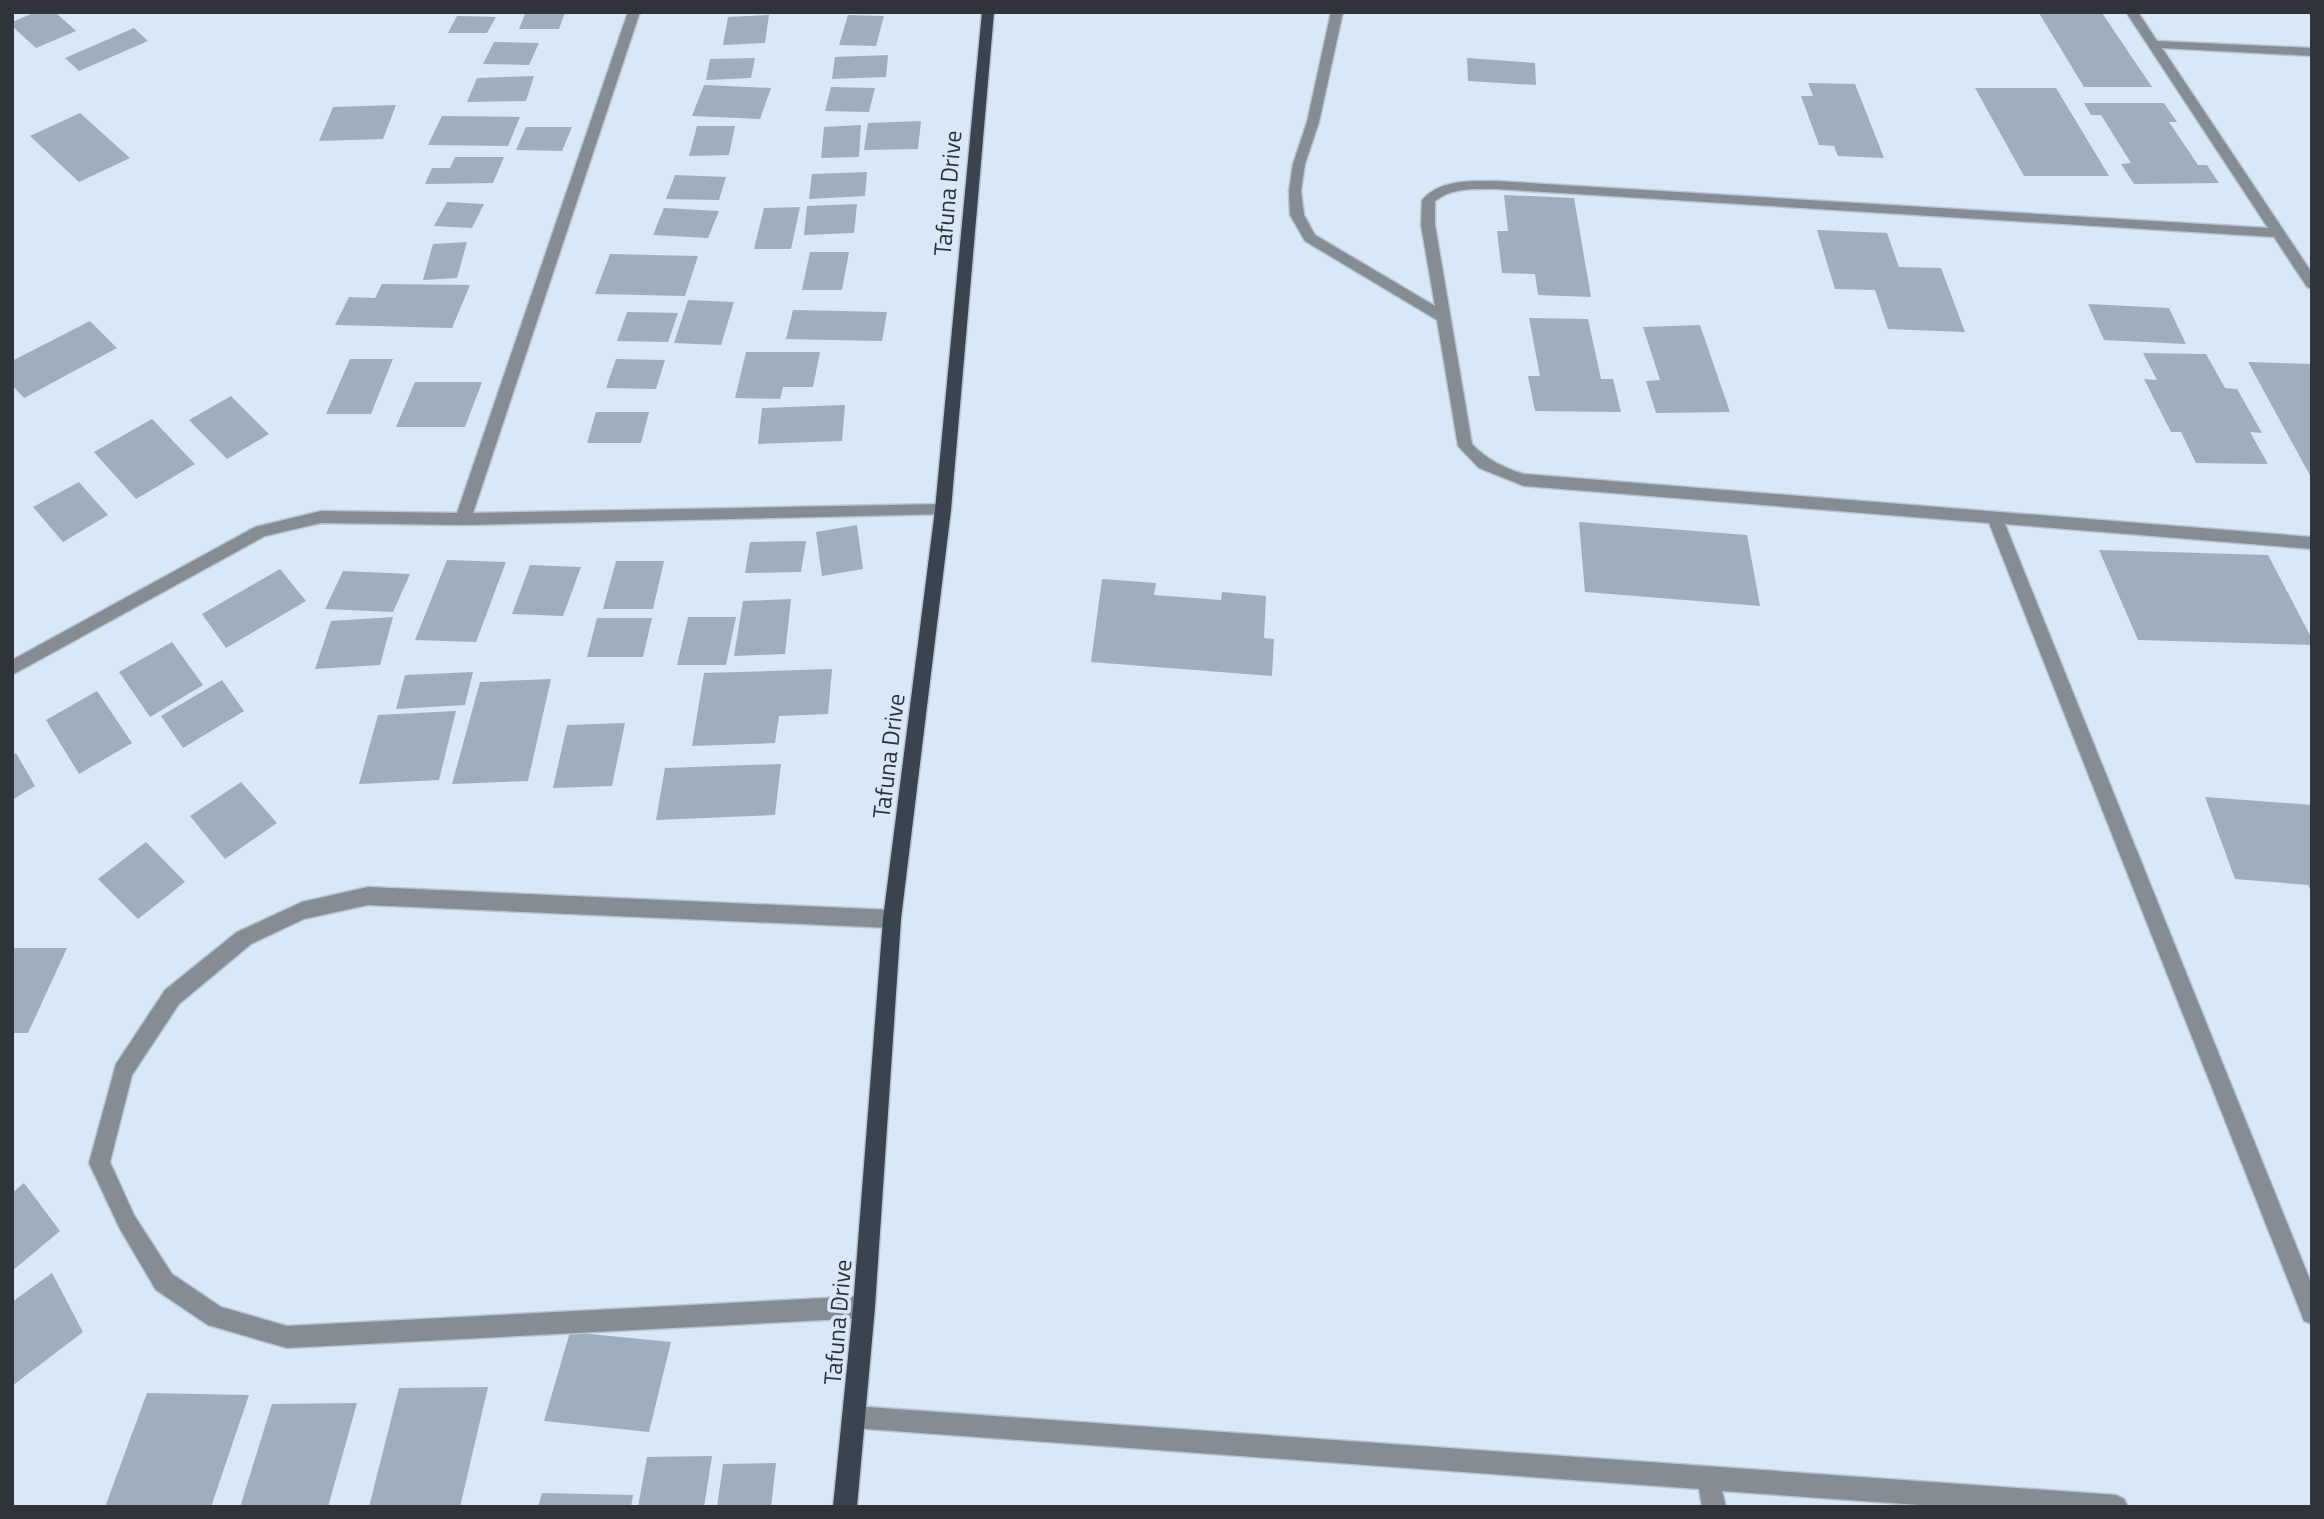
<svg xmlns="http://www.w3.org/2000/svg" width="2324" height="1519" viewBox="0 0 2324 1519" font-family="'Titillium Web',sans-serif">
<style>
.building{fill:#9fadbe}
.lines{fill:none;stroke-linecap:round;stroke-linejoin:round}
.minor-casing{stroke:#b7c4d3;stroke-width:3}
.major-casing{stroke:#b7c4d3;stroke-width:3}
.minor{fill:#868c93;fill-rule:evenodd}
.major{fill:#3a4450;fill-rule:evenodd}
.labels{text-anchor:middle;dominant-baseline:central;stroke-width:7;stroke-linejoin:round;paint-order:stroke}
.street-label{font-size:24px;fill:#2e343a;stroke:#d9e8f9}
</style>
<rect width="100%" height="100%" fill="#d9e8f9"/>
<g class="building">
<polygon points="36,12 55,12 76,31 36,48 12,26 12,22"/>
<polygon points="526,12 565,12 559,29 519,29"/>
<polygon points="2039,13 2102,13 2152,87 2084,87"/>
<polygon points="769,15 765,43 723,45 728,17"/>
<polygon points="848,15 884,16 876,46 839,45"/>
<polygon points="457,16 496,17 487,33 448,33"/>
<polygon points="134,28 148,41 79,71 65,58"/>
<polygon points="494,42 539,43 529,65 483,64"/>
<polygon points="888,55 886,77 832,79 835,57"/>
<polygon points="755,58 751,78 706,80 710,59"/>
<polygon points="1467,58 1535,63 1536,85 1468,81"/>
<polygon points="534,76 526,101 467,102 477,78"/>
<polygon points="1808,83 1855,84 1884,158 1838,156 1834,146 1819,145 1801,96 1813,96"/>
<polygon points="704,85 771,88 760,119 692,116"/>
<polygon points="831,87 875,88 869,112 825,111"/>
<polygon points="1975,88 2056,88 2109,176 2024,176"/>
<polygon points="2084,103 2164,103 2177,122 2169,122 2198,165 2207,165 2219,183 2134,184 2121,164 2131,163 2101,115 2091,115"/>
<polygon points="396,105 383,139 319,141 333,107"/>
<polygon points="80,113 130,158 79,182 30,136"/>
<polygon points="442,116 520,117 508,146 428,145"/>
<polygon points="921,121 918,149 864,150 868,123"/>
<polygon points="861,125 859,157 821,158 824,127"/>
<polygon points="697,126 735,126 729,155 689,156"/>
<polygon points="526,127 572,127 562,151 516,150"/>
<polygon points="455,157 504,157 493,183 425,184 432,168 450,168"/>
<polygon points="867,172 865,196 809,199 812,174"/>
<polygon points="675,175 726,177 719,200 666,199"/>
<polygon points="1504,195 1574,198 1591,297 1538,295 1535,274 1502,273 1497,231 1508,231"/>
<polygon points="447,202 484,204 472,228 434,226"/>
<polygon points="857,204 854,233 804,235 807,206"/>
<polygon points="800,207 791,249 754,249 764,208"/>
<polygon points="664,208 719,211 708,238 653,235"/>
<polygon points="1817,230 1887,233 1899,267 1941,268 1965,332 1888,329 1875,290 1835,289"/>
<polygon points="467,242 457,278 423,280 433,244"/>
<polygon points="810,252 849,252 842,290 802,290"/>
<polygon points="610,254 698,256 685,296 595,294"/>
<polygon points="382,284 470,285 452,328 335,325 349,297 375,298"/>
<polygon points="688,300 734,302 721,345 674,343"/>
<polygon points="2088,304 2169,308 2186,344 2104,340"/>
<polygon points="793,310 887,312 882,341 786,339"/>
<polygon points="627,312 678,313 668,342 617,341"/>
<polygon points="1529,318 1588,319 1601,379 1613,379 1621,412 1535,411 1528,376 1540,376"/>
<polygon points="90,321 117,348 24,398 12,385 12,361"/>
<polygon points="1700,325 1730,412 1656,413 1646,381 1660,380 1643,327"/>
<polygon points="746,352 820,352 813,387 783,387 780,399 735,398"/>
<polygon points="2143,353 2206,354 2225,388 2237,389 2262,433 2250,432 2268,464 2196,463 2181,432 2171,432 2144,379 2157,380"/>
<polygon points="350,359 393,359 371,414 326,414"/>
<polygon points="616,359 665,360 656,389 606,388"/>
<polygon points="2248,362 2312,364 2312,479"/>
<polygon points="415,382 482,382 465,427 396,427"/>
<polygon points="231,396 269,434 227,459 189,420"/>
<polygon points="845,405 842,441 758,444 762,408"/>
<polygon points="596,412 649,412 641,443 587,443"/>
<polygon points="152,419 195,464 136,499 94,452"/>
<polygon points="79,482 108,515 63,542 33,507"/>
<polygon points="1579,522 1747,535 1760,606 1585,592"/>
<polygon points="857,525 863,569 822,576 816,532"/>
<polygon points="806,541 801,572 745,573 750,542"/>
<polygon points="2099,550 2268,555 2312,639 2312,645 2138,640"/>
<polygon points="447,560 506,562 476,642 415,640"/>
<polygon points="616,561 664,561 653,609 603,609"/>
<polygon points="530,565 581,567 563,616 512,614"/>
<polygon points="280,569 306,601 226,648 202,614"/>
<polygon points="343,571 410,574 393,612 325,609"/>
<polygon points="1102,579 1156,583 1154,595 1221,600 1222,592 1266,596 1264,638 1274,639 1272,676 1091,662"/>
<polygon points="791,599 785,654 734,656 743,601"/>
<polygon points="393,617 380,665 315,669 331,621"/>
<polygon points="688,617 736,617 726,665 677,665"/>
<polygon points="597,618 652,618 643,657 587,657"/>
<polygon points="172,642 203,685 150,717 119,672"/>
<polygon points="832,669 828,714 779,716 775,743 692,746 704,673"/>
<polygon points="473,672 465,705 396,709 405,675"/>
<polygon points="551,679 528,781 452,784 480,682"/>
<polygon points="222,680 244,711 183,748 161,716"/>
<polygon points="97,691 132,743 79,774 46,720"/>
<polygon points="456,711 439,780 359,784 378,715"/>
<polygon points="625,723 612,786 553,788 567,725"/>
<polygon points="16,753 35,786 12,800 12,755"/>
<polygon points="781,764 775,815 656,820 665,768"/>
<polygon points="241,782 277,823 225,859 190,816"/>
<polygon points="2205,797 2312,805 2312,893 2308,885 2235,879"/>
<polygon points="146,842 185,882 138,919 98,879"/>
<polygon points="12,948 67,948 28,1033 12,1033"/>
<polygon points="24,1183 60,1231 12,1271 12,1193"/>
<polygon points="52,1273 83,1332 12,1386 12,1302"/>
<polygon points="570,1332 671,1342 649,1432 544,1421"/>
<polygon points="488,1387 460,1507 369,1507 399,1388"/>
<polygon points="147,1393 249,1395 211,1507 105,1507"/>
<polygon points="357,1403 328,1507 240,1507 272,1404"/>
<polygon points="712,1456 704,1507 638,1507 647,1457"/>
<polygon points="776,1463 771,1507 717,1507 723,1464"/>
<polygon points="542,1493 633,1495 631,1507 538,1507"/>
</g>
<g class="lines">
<g class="minor-casing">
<g id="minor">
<polygon points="628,12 640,12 473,513 943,504 948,506 951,510 948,514 463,525 321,523 265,536 12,675 12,660 255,527 321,511 457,513"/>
<path d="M1331 12H1343L1319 122 1305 164 1301 191 1304 215 1315 235 1435 306 1421 225 1422 200C1440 179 1471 181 1496 181L2268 228 2126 12H2138L2157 41 2312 48V56L2162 48 2312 273V289L2307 287 2274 237 1496 189C1474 189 1453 187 1435 201V225L1472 444C1487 460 1504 468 1524 474L2312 537V549L2005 524 2312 1285V1324L2304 1321 2301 1313 1989 523 1524 486 1479 468 1458 446 1437 320 1305 241 1290 215 1289 191 1293 164 1307 122Z"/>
<polygon points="368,887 892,910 899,913 901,919 899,925 892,928 368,905 304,919 251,944 179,1004 132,1075 110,1162 134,1215 172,1274 221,1307 287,1326 864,1296 872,1299 875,1307 872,1315 864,1318 287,1348 208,1325 156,1290 120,1229 89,1163 116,1064 165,990 237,932 302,902"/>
<polygon points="853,1406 2116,1495 2124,1499 2128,1507 1948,1507 1722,1491 1726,1507 1702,1507 1699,1489 853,1428 845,1425 842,1417 845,1409"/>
</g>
</g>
<g class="major-casing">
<polygon id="major" points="982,12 994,12 951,510 901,919 875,1307 857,1507 833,1507 853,1307 883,919 935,510"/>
</g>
<use href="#minor" class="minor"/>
<use href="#major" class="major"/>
</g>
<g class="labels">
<g class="street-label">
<text transform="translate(947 193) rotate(-85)">Tafuna Drive</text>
<text transform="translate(888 756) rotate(-83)">Tafuna Drive</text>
<text transform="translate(837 1322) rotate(-85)">Tafuna Drive</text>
</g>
</g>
<rect width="2324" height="1519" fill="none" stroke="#2e343a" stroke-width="28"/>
</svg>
